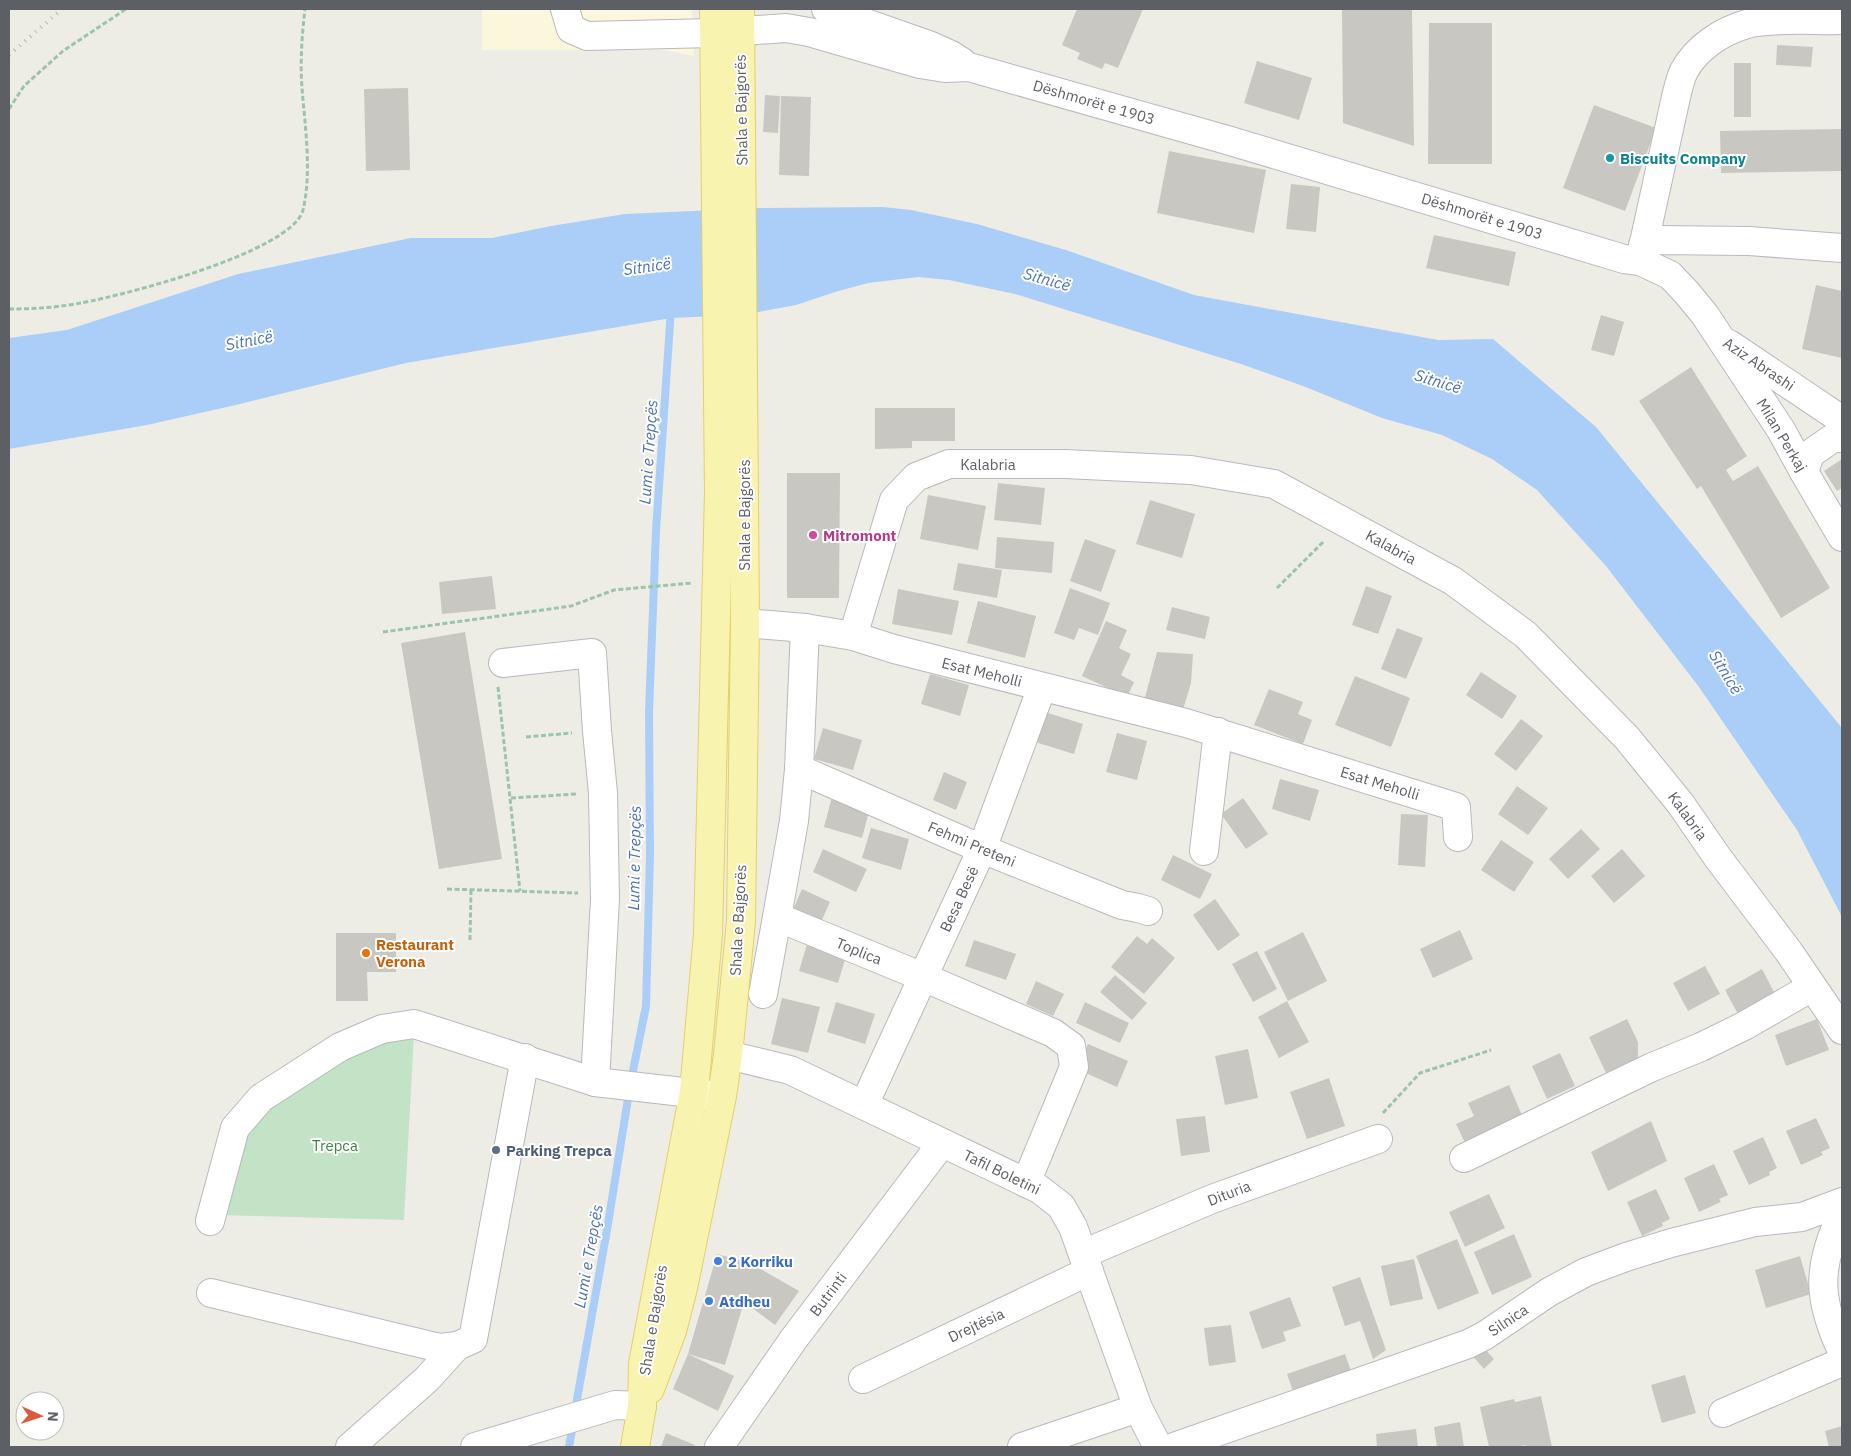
<svg xmlns="http://www.w3.org/2000/svg" width="1851" height="1456" viewBox="0 0 1851 1456" font-family="'IBM Plex Sans',sans-serif">
<style>
.commercial{fill:#fbf7dc}
.green{fill:#c3e3c6}
.water{fill:#aacef8}
.lines{fill:none;stroke-linecap:round;stroke-linejoin:round}
.stream{stroke:#aacef8;stroke-width:8}
.building{fill:#c9c7c2}
.minor-casing{stroke:#b7b9bd;stroke-width:30}
.major-casing{stroke:#e5cf66;stroke-width:30}
.path{stroke:#9cc4ac;stroke-width:3;stroke-dasharray:5 2.5;stroke-linecap:butt}
.minor{stroke:#fff;stroke-width:28}
.major{stroke:#f8f4af;stroke-width:28}
.rail{stroke:#b5b6b6;stroke-width:4;stroke-dasharray:1 6;stroke-linecap:butt}
.culture-dot{fill:#0f9aa8;stroke:#fff;stroke-width:2}
.hotel-dot{fill:#d1479c;stroke:#fff;stroke-width:2}
.food-dot{fill:#e8710a;stroke:#fff;stroke-width:2}
.service-dot{fill:#5c6f8a;stroke:#fff;stroke-width:2}
.shop-dot{fill:#3f7fe0;stroke:#fff;stroke-width:2}
.labels{text-anchor:middle;dominant-baseline:central;stroke-width:4;stroke-linejoin:round;paint-order:stroke}
.street-label{font-size:15px;fill:#5c5f64;stroke:#fff}
.culture-label{font-size:15px;font-weight:bold;fill:#0d838f;stroke:#fff;text-anchor:start}
.hotel-label{font-size:15px;font-weight:bold;fill:#b23c85;stroke:#fff;text-anchor:start}
.food-label{font-size:15px;font-weight:bold;fill:#c56008;stroke:#fff;text-anchor:start}
.park-label{font-size:15px;fill:#3d8347;stroke:#fff}
.service-label{font-size:15px;font-weight:bold;fill:#4e5e75;stroke:#fff;text-anchor:start}
.shop-label{font-size:15px;font-weight:bold;fill:#366cbe;stroke:#fff;text-anchor:start}
.water-label{font-size:16px;font-style:italic;fill:#4c72b1;stroke:#fff}
</style>
<rect width="100%" height="100%" fill="#eeede5"/>
<polygon class="commercial" points="482,9 692,9 694,56 664,50 482,50"/>
<polygon class="green" points="414,1032 404,1220 217,1215 237,1142 261,1106 339,1057"/>
<polygon class="water" points="883,207 911,210 977,224 1066,250 1194,295 1438,340 1493,339 1596,427 1842,728 1842,917 1797,830 1699,687 1606,566 1537,490 1492,459 1442,435 1382,418 1303,386 1241,364 1015,294 949,280 918,277 868,283 835,292 796,305 742,315 671,318 406,363 240,404 147,425 9,449 9,338 67,330 238,274 411,238 492,238 551,226 625,214 760,208"/>
<g class="lines">
<g class="stream">
<polyline points="575,1411 608,1224 630,1086 646,1006 650,855 649,712 656,531 671,309"/>
<polyline points="569,1447 573,1425"/>
</g>
</g>
<g class="building">
<polygon points="1077,9 1143,9 1118,68 1105,63 1102,69 1077,59 1080,53 1062,45"/>
<polygon points="1342,9 1412,9 1414,146 1343,123"/>
<polygon points="1429,23 1492,23 1492,164 1428,164"/>
<polygon points="1777,45 1813,47 1811,67 1776,65"/>
<polygon points="1257,61 1312,78 1299,120 1244,103"/>
<rect x="1734" y="63" width="17" height="54"/>
<polygon points="408,88 410,170 366,171 364,89"/>
<polygon points="765,95 780,96 778,133 763,132"/>
<polygon points="781,96 811,97 809,176 779,175"/>
<polygon points="1594,105 1656,128 1625,211 1563,188"/>
<polygon points="1842,129 1842,171 1721,173 1720,131"/>
<polygon points="1169,151 1266,170 1254,233 1157,213"/>
<polygon points="1291,184 1320,187 1316,232 1286,229"/>
<polygon points="1434,235 1516,252 1509,286 1426,268"/>
<polygon points="1816,285 1842,291 1842,358 1802,349"/>
<polygon points="1601,315 1624,322 1614,356 1591,350"/>
<polygon points="1691,367 1747,456 1726,470 1733,481 1758,466 1830,588 1781,618 1701,486 1697,489 1639,401"/>
<polygon points="875,408 955,408 955,441 912,441 912,448 875,449"/>
<polygon points="1842,459 1842,488 1837,491 1824,471"/>
<polygon points="787,473 840,473 839,598 787,598"/>
<polygon points="998,483 1045,488 1041,525 994,520"/>
<polygon points="928,495 986,506 978,550 920,539"/>
<polygon points="1150,500 1195,514 1182,558 1136,544"/>
<polygon points="997,537 1054,542 1052,573 995,568"/>
<polygon points="1085,539 1116,550 1101,592 1070,581"/>
<polygon points="958,563 1002,570 997,598 953,590"/>
<polygon points="492,576 496,609 442,614 439,582"/>
<polygon points="1366,586 1392,596 1378,634 1352,625"/>
<polygon points="1070,588 1110,603 1098,635 1079,628 1074,640 1054,633"/>
<polygon points="898,589 959,601 952,635 892,624"/>
<polygon points="978,601 1036,616 1025,658 967,643"/>
<polygon points="1172,607 1210,617 1205,639 1166,630"/>
<polygon points="1106,621 1127,630 1119,648 1131,654 1121,675 1134,682 1127,697 1082,676"/>
<polygon points="1397,628 1423,638 1406,679 1381,669"/>
<polygon points="465,632 502,859 439,869 401,643"/>
<polygon points="1157,652 1193,654 1191,683 1182,713 1144,701"/>
<polygon points="1481,672 1517,696 1502,719 1466,695"/>
<polygon points="930,674 969,685 960,716 921,704"/>
<polygon points="1355,676 1410,698 1391,747 1335,725"/>
<polygon points="1269,689 1303,702 1298,714 1312,720 1303,744 1254,725"/>
<polygon points="1045,712 1083,724 1074,754 1035,742"/>
<polygon points="1521,719 1543,736 1516,771 1494,754"/>
<polygon points="823,728 862,740 853,770 814,759"/>
<polygon points="1117,733 1147,741 1137,780 1106,772"/>
<polygon points="944,772 967,782 956,810 933,800"/>
<polygon points="1280,779 1319,790 1310,821 1272,809"/>
<polygon points="1517,786 1548,808 1528,835 1498,814"/>
<polygon points="833,793 871,804 862,838 824,827"/>
<polygon points="1243,798 1268,834 1246,849 1221,814"/>
<polygon points="1401,814 1428,815 1425,867 1398,865"/>
<polygon points="871,828 909,839 901,870 862,858"/>
<polygon points="1581,829 1600,849 1568,879 1549,859"/>
<polygon points="1501,840 1534,862 1514,892 1481,870"/>
<polygon points="823,849 867,869 856,892 813,872"/>
<polygon points="1622,849 1645,876 1614,903 1591,876"/>
<polygon points="1173,855 1212,874 1200,899 1161,880"/>
<polygon points="802,889 830,902 820,924 792,912"/>
<polygon points="1215,899 1240,935 1218,951 1193,915"/>
<polygon points="1460,930 1473,959 1433,978 1420,949"/>
<polygon points="1303,932 1327,981 1288,1001 1264,952"/>
<polygon points="336,933 396,933 396,972 367,972 368,1001 336,1001"/>
<polygon points="1137,936 1147,944 1152,938 1175,958 1144,994 1111,967"/>
<polygon points="974,940 1016,954 1006,980 965,966"/>
<polygon points="808,941 847,953 838,983 799,971"/>
<polygon points="1257,951 1277,989 1253,1002 1232,964"/>
<polygon points="1705,966 1720,994 1688,1011 1673,983"/>
<polygon points="1762,969 1776,996 1739,1016 1725,990"/>
<polygon points="1115,975 1147,1003 1132,1020 1100,992"/>
<polygon points="1036,981 1064,994 1053,1016 1026,1004"/>
<polygon points="782,998 820,1007 808,1053 771,1044"/>
<polygon points="1287,1001 1309,1042 1279,1058 1258,1017"/>
<polygon points="836,1002 875,1014 865,1044 827,1032"/>
<polygon points="1085,1002 1129,1023 1120,1043 1076,1023"/>
<polygon points="1627,1019 1638,1042 1638,1059 1606,1073 1589,1037"/>
<polygon points="1817,1019 1829,1050 1786,1066 1775,1035"/>
<polygon points="1088,1044 1128,1061 1117,1087 1077,1069"/>
<polygon points="1248,1049 1258,1098 1225,1105 1215,1056"/>
<polygon points="1560,1053 1575,1086 1547,1099 1532,1066"/>
<polygon points="1329,1078 1345,1126 1307,1139 1290,1092"/>
<polygon points="1509,1085 1524,1120 1466,1145 1456,1124 1474,1116 1468,1103"/>
<polygon points="1205,1116 1210,1152 1181,1156 1176,1119"/>
<polygon points="1816,1118 1830,1148 1821,1152 1823,1155 1801,1165 1786,1131"/>
<polygon points="1651,1121 1667,1161 1608,1191 1591,1152"/>
<polygon points="1763,1137 1777,1168 1769,1172 1770,1175 1749,1185 1733,1151"/>
<polygon points="1714,1164 1728,1195 1719,1199 1721,1202 1699,1212 1684,1178"/>
<polygon points="1656,1189 1670,1219 1662,1223 1663,1226 1642,1236 1627,1202"/>
<polygon points="1489,1194 1505,1228 1465,1247 1449,1212"/>
<polygon points="1514,1234 1532,1277 1492,1295 1474,1252"/>
<polygon points="1457,1239 1479,1293 1438,1310 1416,1256"/>
<polygon points="717,1254 750,1263 799,1291 775,1325 744,1302 725,1365 688,1354"/>
<polygon points="1800,1256 1811,1294 1766,1308 1755,1270"/>
<polygon points="1414,1259 1423,1299 1390,1306 1381,1266"/>
<polygon points="1360,1277 1386,1350 1373,1359 1360,1321 1345,1326 1332,1287"/>
<polygon points="1290,1297 1301,1326 1283,1332 1286,1341 1262,1349 1249,1312"/>
<polygon points="1231,1325 1236,1362 1209,1366 1204,1328"/>
<polygon points="1479,1343 1494,1359 1484,1369 1469,1352"/>
<polygon points="688,1354 734,1376 718,1411 673,1389"/>
<polygon points="1345,1354 1353,1377 1295,1397 1287,1374"/>
<polygon points="1685,1375 1696,1413 1662,1423 1651,1385"/>
<polygon points="1541,1396 1552,1447 1526,1447 1525,1445 1516,1447 1489,1447 1480,1407 1514,1399 1515,1402"/>
<polygon points="1460,1422 1464,1447 1437,1447 1434,1427"/>
<polygon points="1842,1426 1842,1447 1829,1447 1825,1431"/>
<polygon points="1416,1429 1418,1447 1377,1447 1376,1434"/>
<polygon points="666,1433 695,1445 694,1447 661,1447"/>
</g>
<g class="lines">
<g class="minor-casing">
<g id="minor">
<polyline points="565,9 571,29 587,36 714,33 786,28 809,32 920,64 945,68 969,67 1227,140 1624,259 1640,261 1670,275 1687,293 1705,315 1781,430 1804,472 1842,537"/>
<polyline points="826,9 931,46 951,55 962,62"/>
<polyline points="1643,245 1657,240 1749,241 1842,248"/>
<path d="M1640 261 1676 97C1678 89 1680 79 1684 71 1696 48 1722 31 1747 24 1770 17 1816 21 1842 20"/>
<polyline points="1729,344 1842,420"/>
<polyline points="1804,472 1810,454 1833,438 1842,438"/>
<polyline points="745,623 805,628 853,636 894,649 1186,723 1456,807 1458,837"/>
<polyline points="805,628 799,769 794,821 777,917 923,977 1053,1033 1071,1046 1074,1067 1026,1183"/>
<polyline points="853,636 894,500 916,477 949,464 1065,464 1191,470 1274,484 1453,581 1526,635 1627,738 1680,803 1718,858 1789,952 1842,1030"/>
<polyline points="503,663 592,653 597,731 603,793 605,899 595,1082"/>
<polyline points="799,769 982,849 1122,905 1138,908 1148,911"/>
<polyline points="1204,851 1218,732"/>
<polyline points="763,994 777,917"/>
<polyline points="728,1055 790,1070 1039,1189 1061,1206 1073,1227 1138,1408 1158,1447"/>
<polyline points="864,1105 982,849 1042,687"/>
<polyline points="1464,1158 1650,1068 1701,1047 1744,1026 1812,987"/>
<path d="M1842 1214C1817 1267 1817 1298 1842 1351"/>
<polyline points="210,1221 235,1128 261,1098 340,1047 382,1029 414,1024 595,1082 718,1096"/>
<polyline points="1083,1254 1212,1199 1378,1139"/>
<polyline points="211,1293 440,1348 457,1346 473,1339 525,1058"/>
<polyline points="863,1379 1089,1271"/>
<polyline points="1723,1413 1842,1362"/>
<polyline points="350,1447 427,1379 457,1346"/>
<polyline points="475,1447 615,1405 642,1406"/>
<polyline points="719,1447 793,1340 942,1143"/>
<polyline points="1022,1447 1138,1408"/>
<polyline points="1174,1447 1468,1344 1484,1336 1549,1292 1586,1272 1626,1257 1671,1243 1755,1222 1802,1217 1842,1202"/>
</g>
</g>
<g class="major-casing">
<g id="major">
<polyline points="650,1389 672,1331 683,1288 722,1096 728,1055 741,921 745,623 740,9"/>
<polyline points="635,1447 642,1406 643,1364 694,1092 708,934 719,492 714,9"/>
</g>
</g>
<g class="path">
<polyline points="9,109 24,86 63,51 126,9"/>
<path d="M9 309C29 309 49 308 69 305 112 299 292 253 303 210 312 172 305 126 302 88 300 62 302 35 305 9"/>
<polyline points="1277,588 1324,541"/>
<polyline points="383,632 571,606 614,590 692,583"/>
<polyline points="498,687 520,891"/>
<polyline points="526,737 572,733"/>
<polyline points="511,798 577,794"/>
<polyline points="447,889 578,893"/>
<polyline points="470,940 471,890"/>
<polyline points="1383,1113 1420,1073 1491,1050"/>
</g>
<use href="#minor" class="minor"/>
<use href="#major" class="major"/>
<polyline class="rail" points="9,55 62,9"/>
</g>
<circle class="culture-dot" cx="1610" cy="158" r="5"/>
<circle class="hotel-dot" cx="813" cy="535" r="5"/>
<circle class="food-dot" cx="366" cy="953" r="5"/>
<circle class="service-dot" cx="496" cy="1150" r="5"/>
<g class="shop-dot">
<circle cx="718" cy="1261" r="5"/>
<circle cx="709" cy="1301" r="5"/>
</g>
<g class="labels">
<g class="street-label">
<text transform="translate(1094 102) rotate(16)">Dëshmorët e 1903</text>
<text transform="translate(741 110) rotate(-91)">Shala e Bajgorës</text>
<text transform="translate(1482 216) rotate(17)">Dëshmorët e 1903</text>
<text transform="translate(1759 364) rotate(34)">Aziz Abrashi</text>
<text transform="translate(1782 435) rotate(59)">Milan Perkaj</text>
<text x="988" y="464">Kalabria</text>
<text transform="translate(744 515) rotate(-90)">Shala e Bajgorës</text>
<text transform="translate(1391 547) rotate(29)">Kalabria</text>
<text transform="translate(982 672) rotate(14)">Esat Meholli</text>
<text transform="translate(1380 783) rotate(17)">Esat Meholli</text>
<text transform="translate(1688 816) rotate(54)">Kalabria</text>
<text transform="translate(972 844) rotate(23)">Fehmi Preteni</text>
<text transform="translate(959 899) rotate(-65)">Besa Besë</text>
<text transform="translate(738 920) rotate(-87)">Shala e Bajgorës</text>
<text transform="translate(859 951) rotate(22)">Toplica</text>
<text transform="translate(1002 1172) rotate(26)">Tafil Boletini</text>
<text transform="translate(1229 1193) rotate(-21)">Dituria</text>
<text transform="translate(828 1294) rotate(-53)">Butrinti</text>
<text transform="translate(653 1320) rotate(-81)">Shala e Bajgorës</text>
<text transform="translate(1508 1320) rotate(-34)">Silnica</text>
<text transform="translate(976 1325) rotate(-25)">Drejtësia</text>
</g>
<g class="culture-label">
<text x="1620" y="158">Biscuits Company</text>
</g>
<g class="hotel-label">
<text x="823" y="535">Mitromont</text>
</g>
<g class="food-label">
<text x="376" y="944">Restaurant<tspan x="376" dy="17">Verona</tspan></text>
</g>
<g class="park-label">
<text x="335" y="1145">Trepca</text>
</g>
<g class="service-label">
<text x="506" y="1150">Parking Trepca</text>
</g>
<g class="shop-label">
<text x="728" y="1261">2 Korriku</text>
<text x="719" y="1301">Atdheu</text>
</g>
<g class="water-label">
<text transform="translate(647 266) rotate(-8)">Sitnicë</text>
<text transform="translate(1047 279) rotate(16)">Sitnicë</text>
<text transform="translate(249 340) rotate(-11)">Sitnicë</text>
<text transform="translate(1438 381) rotate(17)">Sitnicë</text>
<text transform="translate(648 452) rotate(-86)">Lumi e Trepçës</text>
<text transform="translate(1726 672) rotate(59)">Sitnicë</text>
<text transform="translate(634 858) rotate(-89)">Lumi e Trepçës</text>
<text transform="translate(588 1256) rotate(-80)">Lumi e Trepçës</text>
</g>
</g>
<rect width="1851" height="1456" fill="none" stroke="#5c5f64" stroke-width="20"/>
<g transform="translate(40 1416) rotate(93)"><circle r="24" fill="#ffffff" stroke="#bebfc1"/>
<path d="M0-4L9 19L0 12L-9 19Z" fill="#db5a3e"/>
<text y="-8" font-size="14" font-weight="bold" text-anchor="middle" fill="#5c5f64">N</text>
</g>
</svg>
